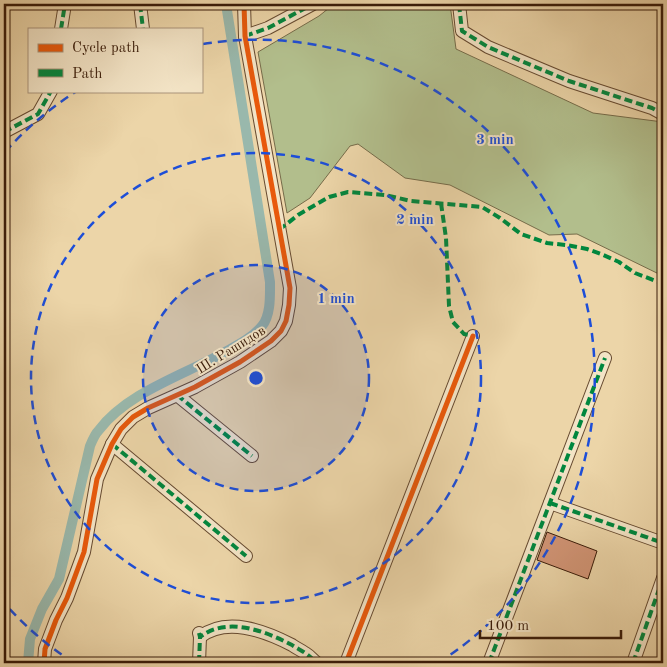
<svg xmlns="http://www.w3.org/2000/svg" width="667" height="667" viewBox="0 0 667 667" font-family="'Old Standard TT',serif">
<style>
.green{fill:#b2be8c;stroke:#766c4a}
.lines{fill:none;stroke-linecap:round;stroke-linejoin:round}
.canal{stroke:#99b8ac;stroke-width:10}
.building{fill:#d29576;stroke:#391b08}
.minor-casing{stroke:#664a30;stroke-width:14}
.minor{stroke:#f3e4c6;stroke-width:12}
.quiet{stroke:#00873e;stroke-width:4;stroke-dasharray:8 4;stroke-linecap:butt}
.cycleway-casing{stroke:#f3e4c6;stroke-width:8}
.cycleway{stroke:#e8590c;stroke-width:5}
.ring{fill:none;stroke:#1d4ed8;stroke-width:2.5;stroke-dasharray:9 6}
.labels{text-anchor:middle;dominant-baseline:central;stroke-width:4;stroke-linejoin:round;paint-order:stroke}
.street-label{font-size:14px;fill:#391b08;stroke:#f3e4c6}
.centre{fill:#1d4ed8;stroke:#f3e4c6;stroke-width:2.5}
.ring-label{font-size:15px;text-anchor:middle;font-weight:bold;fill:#1d4ed8;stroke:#f3e4c6;stroke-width:4;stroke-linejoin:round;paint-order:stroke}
</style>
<rect width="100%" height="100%" fill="#ecd5a8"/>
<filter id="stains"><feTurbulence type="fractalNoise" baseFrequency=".004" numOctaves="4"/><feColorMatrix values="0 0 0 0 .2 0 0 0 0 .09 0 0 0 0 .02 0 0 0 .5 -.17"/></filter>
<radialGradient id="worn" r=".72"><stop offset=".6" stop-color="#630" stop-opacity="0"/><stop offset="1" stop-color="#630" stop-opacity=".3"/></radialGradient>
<polygon class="green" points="334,4 450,4 456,49 593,113 663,122 663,276 577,234 549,235 450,185 405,178 358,144 350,146 310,198 287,213 258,52 319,16"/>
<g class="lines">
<path class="canal" d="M28 663 30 639 42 609 59 579 90 446C92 441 95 434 99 430 128 392 184 375 225 352 238 345 252 338 262 326 271 315 270 295 270 282L226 4"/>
</g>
<polygon class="building" points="547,532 597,551 588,579 537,560"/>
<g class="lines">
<g class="minor-casing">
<g id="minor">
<polyline points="140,4 143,29"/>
<polyline points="459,4 462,31 488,47 569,81 652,108 663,114"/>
<polyline points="61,29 65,4"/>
<polyline points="245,36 268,28 313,4"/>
<polyline points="4,132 38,114 51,91"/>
<polyline points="177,395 252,456"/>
<polyline points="112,444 246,556"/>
<polyline points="550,503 663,543"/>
<path d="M199 633 200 637C227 616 265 631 292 645 296 648 301 650 305 653 310 656 313 660 317 663"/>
<polyline points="44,663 45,649 56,620 67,598 84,552 97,479 112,444 121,429 133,417 148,408 195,387 240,362 271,341 281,331 286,321 289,305 290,288 245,36 244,4"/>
<polyline points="199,663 200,637"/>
<polyline points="346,663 473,336"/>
<polyline points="489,663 605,358"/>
<polyline points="633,663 663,578"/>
</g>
</g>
<use href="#minor" class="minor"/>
<g class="quiet">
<polyline points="140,4 143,29"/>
<polyline points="459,4 462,31 488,47 569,81 652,108 663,114"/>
<polyline points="61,29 65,4"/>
<polyline points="245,36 268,28 313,4"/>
<polyline points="4,132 38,114 51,91"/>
<polyline points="441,203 446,238 449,306 453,322 464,334 473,336 472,339"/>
<polyline points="279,230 298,215 329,197 348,192 385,195 411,201 482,207 500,218 521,234 547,243 566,245 587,249 601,254 619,262 635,273 656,281 663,283"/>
<polyline points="177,395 252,456"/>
<polyline points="112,444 246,556"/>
<polyline points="550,503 663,543"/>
<path d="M199 633 200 637C227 616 265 631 292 645 296 648 301 650 305 653 310 656 313 660 317 663"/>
<polyline points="199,663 200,637"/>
<polyline points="489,663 605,358"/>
<polyline points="633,663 663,578"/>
</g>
<g class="cycleway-casing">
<g id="cycleway">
<polyline points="44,663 45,649 56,620 67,598 84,552 97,479 112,444 121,429 133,417 148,408 195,387 240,362 271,341 281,331 286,321 289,305 290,288 245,36 244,4"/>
<polyline points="346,663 473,336"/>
</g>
</g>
<use href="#cycleway" class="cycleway"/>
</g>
<circle cx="256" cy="378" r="113" fill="#1d4ed8" fill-opacity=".12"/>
<g class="ring">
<circle cx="256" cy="378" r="113"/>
<circle cx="256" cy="378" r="225"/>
<path d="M74 663A338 338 0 0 1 5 604M5 152A338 338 0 0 1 77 91M203 44A338 338 0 0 1 438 663"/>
</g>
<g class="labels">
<g class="street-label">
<text transform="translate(231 350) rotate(-32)">Ш. Рашидов</text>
</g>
</g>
<circle cx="256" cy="378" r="8" class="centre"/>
<g class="ring-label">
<text x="495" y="144">3 min</text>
<text x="415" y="224">2 min</text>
<text x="336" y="303">1 min</text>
</g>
<rect width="667" height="667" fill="none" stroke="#ecd5a8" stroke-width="20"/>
<rect x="5" y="5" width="657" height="657" fill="none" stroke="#391b08" stroke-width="2.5"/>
<rect x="10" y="10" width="647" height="647" fill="none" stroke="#391b08"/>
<rect x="28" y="28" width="175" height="65" fill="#f3e4c6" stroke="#a9947a"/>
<rect x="38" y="44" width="25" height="8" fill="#e8590c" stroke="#a9947a"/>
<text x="72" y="52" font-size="15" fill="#391b08">Cycle path</text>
<rect x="38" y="69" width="25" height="8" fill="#00873e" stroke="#a9947a"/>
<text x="72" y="78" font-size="15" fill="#391b08">Path</text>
<path d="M480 630v8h141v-8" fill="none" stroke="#391b08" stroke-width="2.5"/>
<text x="487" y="630" font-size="15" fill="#391b08" stroke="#f3e4c6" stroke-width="4" paint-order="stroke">100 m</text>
<rect width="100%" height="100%" filter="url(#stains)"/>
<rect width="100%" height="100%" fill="url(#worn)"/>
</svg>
